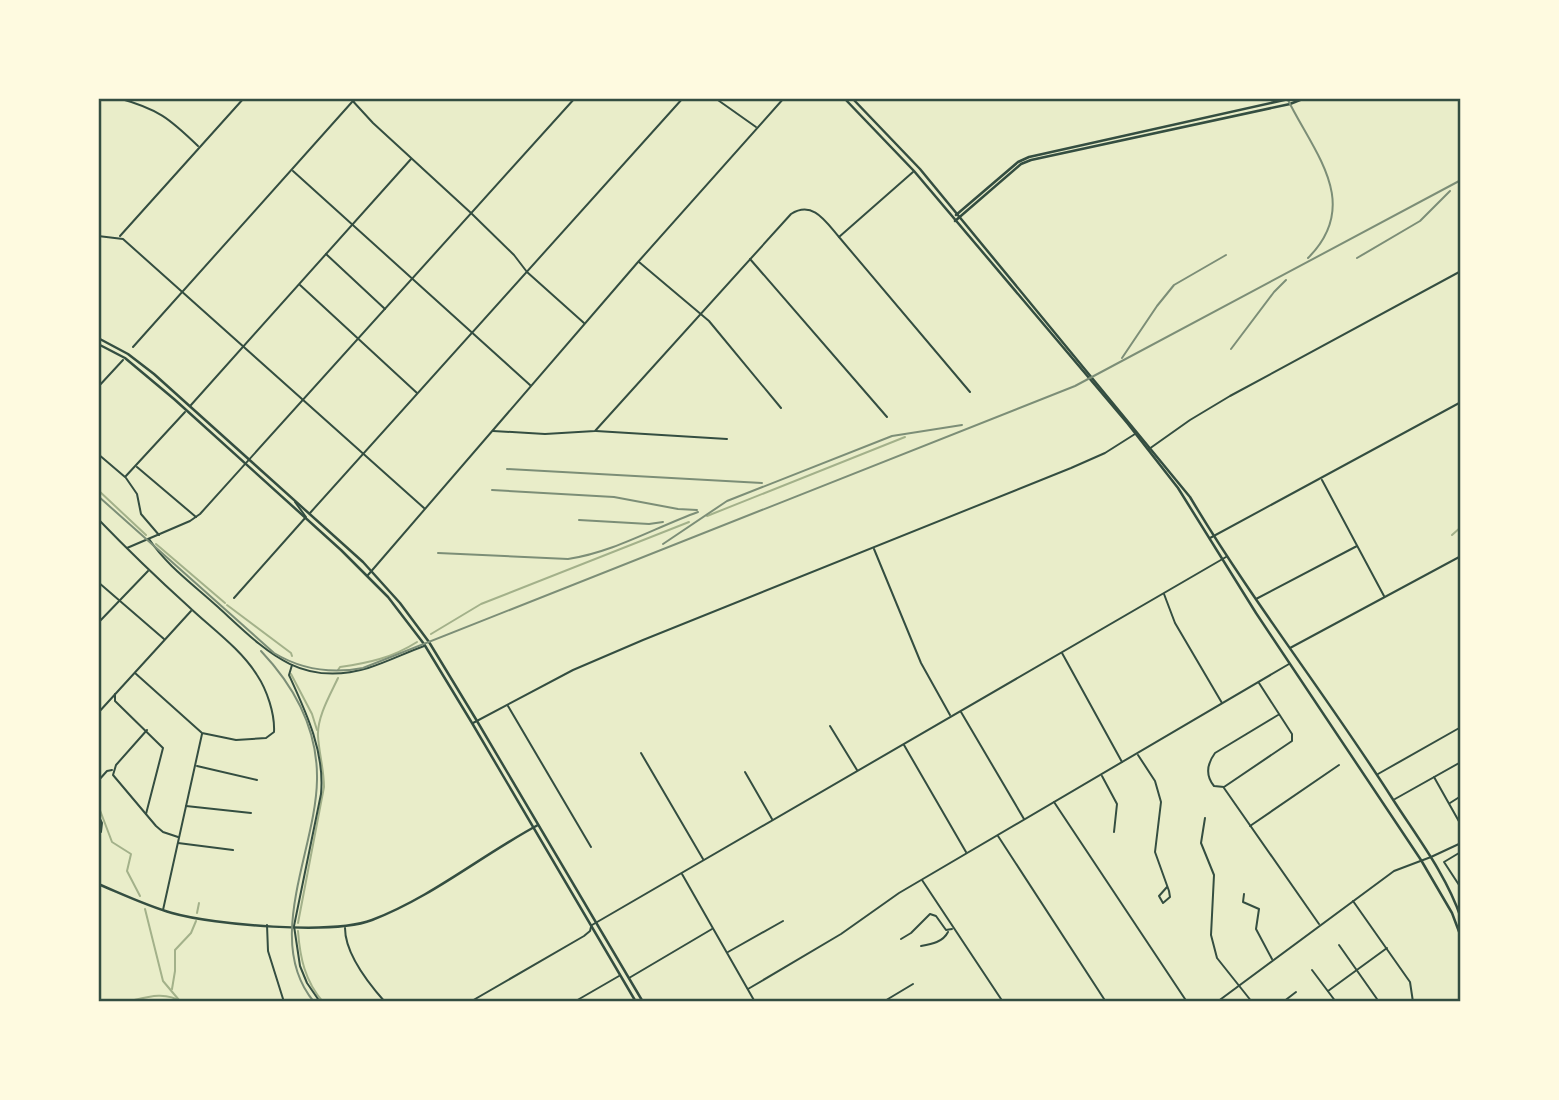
<svg xmlns="http://www.w3.org/2000/svg" width="1559" height="1100" viewBox="0 0 1559 1100" font-family="Figtree,sans-serif">
<style>
.lines{fill:none;stroke-linecap:round;stroke-linejoin:round}
.stream{stroke:#a3b18a;stroke-width:2}
.minor{stroke:#344e41;stroke-width:2}
.tertiary{stroke:#344e41;stroke-width:2}
.secondary{stroke:#344e41;stroke-width:2.5}
.primary{stroke:#344e41;stroke-width:2.5}
.rail{stroke:#7c8e77;stroke-width:2}
.neatline{fill:none;stroke:#344e41;stroke-width:2.5}
</style>
<rect width="100%" height="100%" fill="#e9edc9"/>
<g class="lines">
<g class="stream">
<polyline points="98,490 146,535"/>
<polyline points="707,516 905,437"/>
<polyline points="1452,535 1461,527"/>
<polyline points="156,544 225,603"/>
<polyline points="227,605 291,653 292,656"/>
<polyline points="431,634 481,604 689,522"/>
<path d="M338 670 340 667C368 663 392 658 417 642"/>
<polyline points="291,674 312,714 317,730"/>
<polyline points="98,805 112,842 131,854 127,871 140,896"/>
<polyline points="145,909 163,981 179,1000"/>
<polyline points="197,913 199,903"/>
<path d="M298 923 324 787C324 770 319 753 318 736 317 717 330 695 338 678"/>
<path d="M298 931C300 958 305 981 323 1002"/>
<polyline points="172,989 175,971 175,950 191,933 196,921"/>
<path d="M125 1002C144 998 164 990 182 1002"/>
</g>
<g class="minor">
<path d="M118 98C158 109 169 118 198 146"/>
<polyline points="715,98 756,127"/>
<polyline points="293,171 530,385"/>
<polyline points="913,172 839,237 970,392"/>
<polyline points="98,236 123,239 424,508"/>
<polyline points="120,236 244,98"/>
<polyline points="326,254 385,309"/>
<polyline points="750,259 887,417"/>
<polyline points="639,262 709,321 781,408"/>
<polyline points="300,285 417,393"/>
<polyline points="133,347 352,102 359,98"/>
<polyline points="98,387 123,360"/>
<polyline points="191,405 411,159"/>
<path d="M493 431 545 434 595 431 791 214C813 200 826 222 839 237"/>
<polyline points="596,431 727,439"/>
<polyline points="1149,449 1190,420 1230,396 1461,271"/>
<polyline points="98,454 125,477 185,412"/>
<polyline points="137,467 196,517"/>
<polyline points="126,478 137,494 141,514 159,535"/>
<polyline points="1322,480 1384,596"/>
<polyline points="310,513 683,98"/>
<path d="M98 519C127 549 157 578 188 606 211 628 240 648 257 675 267 690 275 714 274 732L266 738 236 740 202 733 135 673"/>
<polyline points="1210,538 1461,402"/>
<path d="M149 539C167 566 194 585 218 607 264 649 299 689 368 668 387 662 405 653 424 646"/>
<polyline points="127,548 190,521 200,514 575,98"/>
<polyline points="874,549 921,663 950,715"/>
<polyline points="98,582 164,639"/>
<polyline points="1164,594 1175,623 1222,703"/>
<polyline points="234,598 306,517 295,502"/>
<polyline points="1256,599 1357,546"/>
<polyline points="98,623 148,571"/>
<polyline points="1290,648 1461,556"/>
<polyline points="1062,653 1122,762"/>
<path d="M292 665 289 675C306 712 325 752 321 794L294 926 300 966 307 983 320 1002"/>
<path d="M1259 683 1292 734V741L1224 787 1214 786C1205 775 1207 764 1215 753L1278 715"/>
<polyline points="115,694 115,701 163,748 146,814"/>
<polyline points="508,706 591,847"/>
<polyline points="961,712 1024,819"/>
<polyline points="98,713 191,611"/>
<polyline points="830,726 857,770"/>
<polyline points="147,730 116,765 113,775 156,826 163,832 178,837"/>
<polyline points="904,745 966,852"/>
<polyline points="641,753 703,859"/>
<polyline points="1138,755 1155,781 1161,802 1155,852 1169,891 1170,897 1163,903 1159,896 1167,887"/>
<polyline points="197,766 257,780"/>
<polyline points="745,772 772,819"/>
<polyline points="1378,774 1461,727"/>
<polyline points="1102,776 1117,804 1114,832"/>
<polyline points="1434,777 1461,825"/>
<polyline points="98,781 107,771 112,770"/>
<polyline points="1224,788 1319,924"/>
<polyline points="1395,799 1461,762"/>
<polyline points="1054,802 1187,1002"/>
<polyline points="1450,803 1461,796"/>
<polyline points="186,806 251,813"/>
<polyline points="98,815 102,823 101,832"/>
<polyline points="1205,818 1201,843 1214,875 1211,935 1217,958 1252,1002"/>
<polyline points="1250,826 1339,765"/>
<polyline points="998,836 1106,1002"/>
<polyline points="178,843 233,850"/>
<polyline points="1459,853 1444,862 1461,888"/>
<polyline points="682,874 755,1002"/>
<polyline points="922,880 1003,1002"/>
<polyline points="1244,894 1243,902 1259,909 1256,929 1272,959"/>
<polyline points="1353,901 1410,982 1413,1002"/>
<polyline points="163,910 202,734"/>
<polyline points="267,925 268,951 284,1002"/>
<path d="M345 928C345 953 369 984 385 1002"/>
<polyline points="901,939 911,933 930,914 936,916 946,930 952,929"/>
<polyline points="1339,945 1377,999"/>
<path d="M921 946C932 944 943 942 948 932"/>
<polyline points="728,952 783,921"/>
<polyline points="1312,970 1336,1002"/>
<polyline points="629,978 712,929"/>
<polyline points="748,989 841,934 899,893 1289,664"/>
<polyline points="1328,991 1387,948"/>
<polyline points="470,1002 584,936 590,931 591,927"/>
<polyline points="574,1002 619,976"/>
<polyline points="883,1002 913,984"/>
<polyline points="1217,1002 1394,871 1431,857 1461,843"/>
<polyline points="1283,1002 1296,992"/>
</g>
<g class="tertiary">
<polyline points="350,98 373,123 471,213 514,255 527,272 584,323"/>
<polyline points="368,575 638,262 784,98"/>
<polyline points="473,723 573,670 643,640 1071,468 1105,453 1135,434"/>
<polyline points="592,925 1226,557"/>
</g>
<g class="secondary">
<polyline points="956,215 1018,162 1029,157 1293,98"/>
<polyline points="955,221 1021,164 1031,160 1290,104 1305,98"/>
<path d="M98 884C122 894 147 906 172 913 214 925 333 935 372 920 432 897 482 855 538 825"/>
</g>
<g class="primary">
<polyline points="844,98 914,171 1128,424 1178,488 1256,613 1421,860 1452,913 1461,937"/>
<path d="M852 98 920 169 1190 497C1252 601 1327 696 1392 798 1417 837 1446 874 1461 918"/>
<polyline points="98,103 99,98"/>
<polyline points="98,338 128,354 154,374 363,562 400,603 429,642 477,721 643,1002"/>
<polyline points="98,344 125,358 174,399 341,550 388,597 424,644 472,723 636,1002"/>
</g>
<g class="rail">
<path d="M1287 98C1313 152 1363 203 1308 258"/>
<polyline points="1357,258 1420,221 1450,191"/>
<polyline points="1231,349 1274,292 1286,280"/>
<polyline points="1122,358 1157,306 1174,285 1226,255"/>
<polyline points="507,469 762,483"/>
<polyline points="492,490 614,497 678,509 697,510"/>
<path d="M98 496 274 653C302 670 331 674 363 668L1075 386 1461 180"/>
<polyline points="579,520 649,524 663,522"/>
<polyline points="663,544 727,501 892,436 962,425"/>
<path d="M438 553 568 559C614 552 654 528 698 512"/>
<path d="M261 651C294 686 318 730 317 780 316 850 263 941 314 1002"/>
</g>
</g>
<rect width="1559" height="1100" fill="none" stroke="#fefae0" stroke-width="200"/>
<rect x="100" y="100" width="1359" height="900" class="neatline"/>
</svg>
